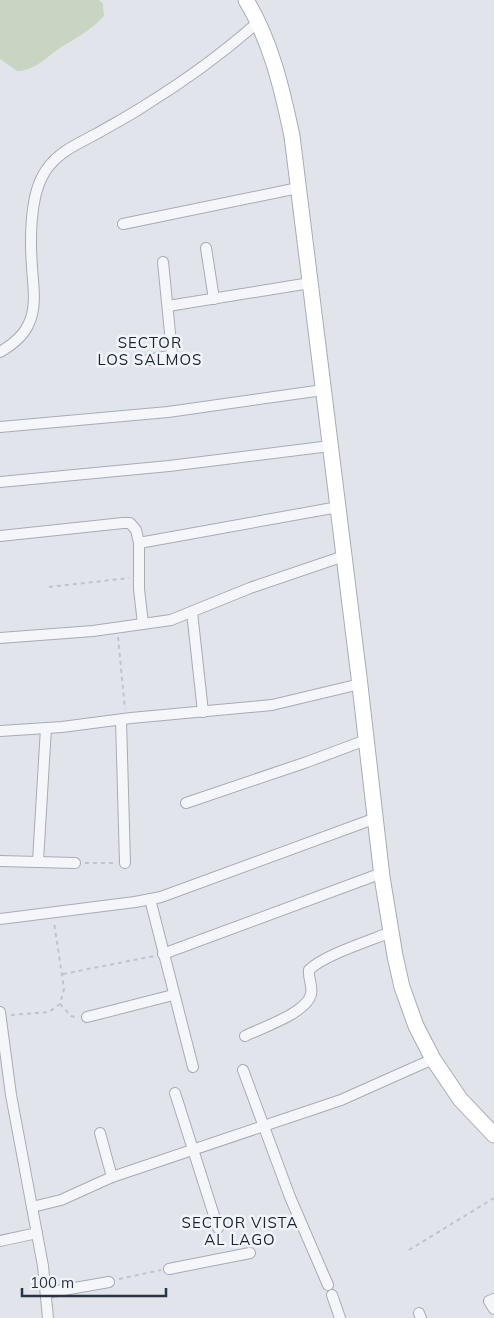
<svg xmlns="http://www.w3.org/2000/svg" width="494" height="1318" viewBox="0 0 494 1318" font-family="Mulish,sans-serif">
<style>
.green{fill:#c7d5c2}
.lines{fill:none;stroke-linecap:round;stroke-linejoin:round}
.street-casing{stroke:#a6acb6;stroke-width:12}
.secondary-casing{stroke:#a6acb6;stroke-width:17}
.path{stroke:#bfc3ca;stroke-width:2;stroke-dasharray:4 4;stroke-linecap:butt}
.street{stroke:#f4f6f9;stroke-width:10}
.secondary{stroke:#fff;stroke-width:15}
.labels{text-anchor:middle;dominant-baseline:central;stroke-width:5;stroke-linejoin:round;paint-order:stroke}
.neighbourhood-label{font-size:15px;letter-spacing:1px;fill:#1b2434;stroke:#f1f4f8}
</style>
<rect width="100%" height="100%" fill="#e1e5eb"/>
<path class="green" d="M0 0H99L103 4 104 16C91 30 76 38 60 48 45 58 36 70 17 71L0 59Z"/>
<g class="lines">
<g class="street-casing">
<g id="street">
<polyline points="123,224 298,188"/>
<polyline points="206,248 214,299"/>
<polyline points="168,306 310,283"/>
<path d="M0 352C12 345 24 336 29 323 37 306 33 285 32 267 30 241 30 200 42 177 54 153 76 145 98 133 113 124 129 116 144 106 183 82 222 54 257 23"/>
<polyline points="148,360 169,356 172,353 163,262"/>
<polyline points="0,427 168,412 323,390"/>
<polyline points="0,482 169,466 330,446"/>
<polyline points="0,536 123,523 130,523 136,530 139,543 139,589 143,624"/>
<polyline points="139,543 338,507"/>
<polyline points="192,612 203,712"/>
<polyline points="0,638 93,631 171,620 250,588 344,556"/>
<polyline points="121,720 125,863"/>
<polyline points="0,731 62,727 131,718 272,705 360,684"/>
<polyline points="186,803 307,762 366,740"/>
<polyline points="0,861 75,863"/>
<polyline points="38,861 46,728"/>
<polyline points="150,899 193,1067"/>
<polyline points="0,919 135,902 161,897 376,818"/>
<polyline points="163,954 382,873"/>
<polyline points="0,1012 11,1095 43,1266 48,1318"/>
<polyline points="87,1017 173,995"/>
<path d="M245 1036C261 1028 307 1013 311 994 313 986 308 979 309 970 324 955 369 941 391 932"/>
<polyline points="243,1070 290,1197 328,1285"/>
<polyline points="175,1093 218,1228"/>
<polyline points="100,1133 112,1177"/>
<polyline points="32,1207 61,1200 112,1177 341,1100 433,1059"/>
<polyline points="0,1241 37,1233"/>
<polyline points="169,1269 250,1253"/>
<polyline points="46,1293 109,1282"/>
<polyline points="332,1295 340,1318"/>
<polyline points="494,1299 489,1301 494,1309"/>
<polyline points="419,1313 421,1318"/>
</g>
</g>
<g class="secondary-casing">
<path id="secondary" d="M246 0C271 41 282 89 292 136L359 677 382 877 395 956 402 987 416 1026 433 1059 460 1099 494 1135"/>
</g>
<g class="path">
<polyline points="49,587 129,578"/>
<polyline points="118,637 125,709"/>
<polyline points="85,863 115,863"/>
<polyline points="63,974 154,956"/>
<polyline points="60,1004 71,1016 78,1018"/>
<polyline points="11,1015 49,1012 60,1004 64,989 54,922"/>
<polyline points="409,1250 494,1198"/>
<polyline points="119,1279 161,1270"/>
</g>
<use href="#street" class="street"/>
<use href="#secondary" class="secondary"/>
</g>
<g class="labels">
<g class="neighbourhood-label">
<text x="150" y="342">SECTOR<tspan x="150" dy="17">LOS SALMOS</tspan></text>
<text x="240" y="1222">SECTOR VISTA<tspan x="240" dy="17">AL LAGO</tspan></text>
</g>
</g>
<path d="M22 1288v8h144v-8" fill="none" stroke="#283344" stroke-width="2.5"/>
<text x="30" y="1288" font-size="15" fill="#283344" stroke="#f1f4f8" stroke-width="4" paint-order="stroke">100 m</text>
</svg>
